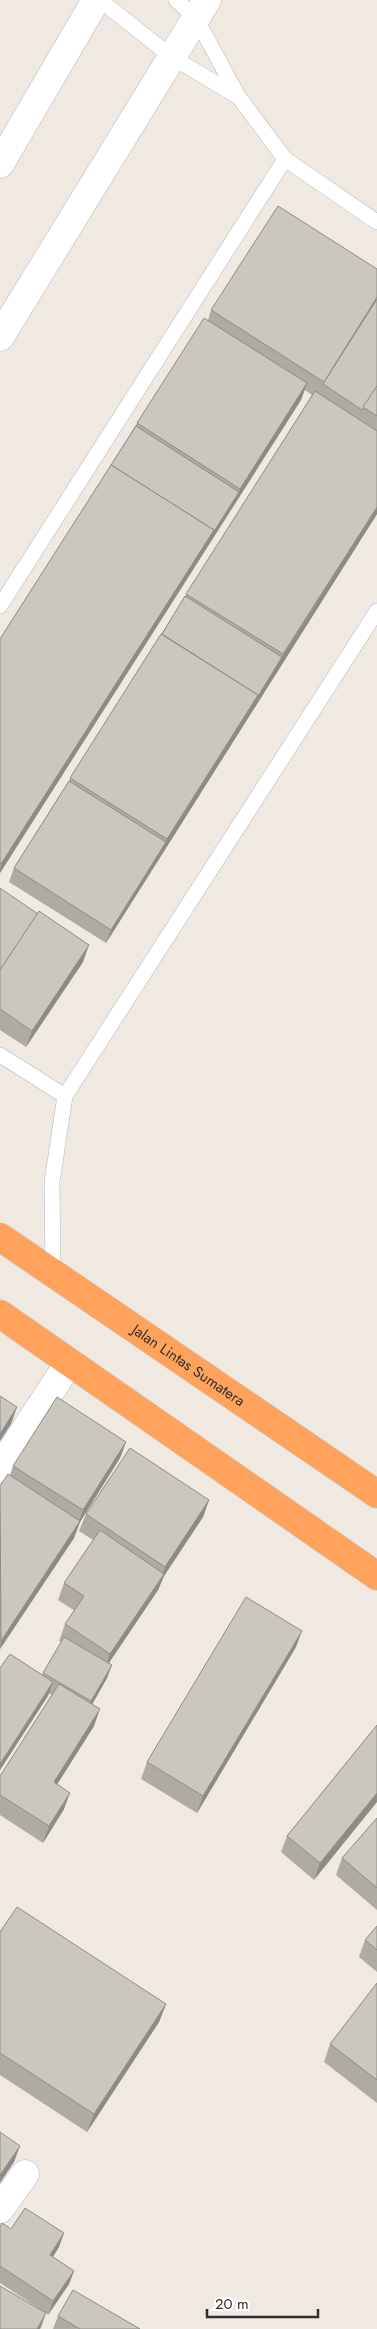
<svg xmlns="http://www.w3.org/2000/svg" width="377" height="2329" viewBox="0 0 377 2329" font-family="Jost,sans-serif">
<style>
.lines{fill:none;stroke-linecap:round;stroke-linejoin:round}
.lane-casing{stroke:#b4b7c1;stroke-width:16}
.street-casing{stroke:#b4b7c1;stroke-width:29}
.secondary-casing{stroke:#b4b7c1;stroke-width:29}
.highway-casing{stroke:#c9c9c9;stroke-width:29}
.lane{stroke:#fff;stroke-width:15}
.street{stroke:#fff;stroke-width:28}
.secondary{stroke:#fff;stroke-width:28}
.highway{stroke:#ffa35c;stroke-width:28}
.wall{fill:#afaba4}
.shaded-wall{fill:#8e8b86}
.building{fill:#cbc7bf;stroke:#8e8b86}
.labels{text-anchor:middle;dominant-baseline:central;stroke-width:4.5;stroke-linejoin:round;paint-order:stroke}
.street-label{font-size:15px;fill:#2e2e2e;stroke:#fff}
</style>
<rect width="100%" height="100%" fill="#efe9e1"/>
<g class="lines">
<g class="lane-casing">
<g id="lane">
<polyline points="100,0 172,57 237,96"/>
<polyline points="176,0 196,18 238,96 285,159 377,222"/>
<polyline points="0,606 285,159"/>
<polyline points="0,1055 65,1096"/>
<polyline points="53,1274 52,1182 65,1096 377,611"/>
</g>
</g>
<g class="street-casing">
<g id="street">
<polyline points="0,1468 69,1363"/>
<polyline points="0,2209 25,2174"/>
</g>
</g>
<g class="secondary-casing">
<g id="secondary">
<polyline points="0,164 96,0"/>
<polyline points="0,337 207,0"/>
</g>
</g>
<g class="highway-casing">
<g id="highway">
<path id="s1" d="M0 1237 377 1494"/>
<polyline points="0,1314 377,1576"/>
</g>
</g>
<use href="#lane" class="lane"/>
<use href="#street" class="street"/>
<use href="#secondary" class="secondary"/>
<use href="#highway" class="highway"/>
</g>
<g class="wall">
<polygon points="377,269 377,514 106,943 9,882 14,868 312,395 305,390 301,400 0,873 0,639 111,465 137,423 208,320 211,310"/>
<polygon points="0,888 83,962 26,1047 0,1030"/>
<polygon points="126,1442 120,1458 80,1522 74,1538 0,1649 0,1486 10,1475 13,1466"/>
<polygon points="209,1500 203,1517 164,1576 158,1590 109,1663 107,1678 92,1705 94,1726 57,1784 64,1809 43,1843 0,1815 0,1776 52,1695 49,1693 0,1770 0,1668 42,1675 61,1642 59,1641 65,1624 75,1611 58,1600 64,1583 93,1540 79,1531 86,1514"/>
<polygon points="296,1647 197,1813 141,1779 147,1762"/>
<polygon points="377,1725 314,1880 281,1852 287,1836"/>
<polygon points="377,1818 377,1910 336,1875 342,1858"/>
<polygon points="377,1926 377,1972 359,1957 365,1940"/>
<polygon points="0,1932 166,2004 159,2022 87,2132 0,2075"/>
<polygon points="377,1983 377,2103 324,2062 330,2044"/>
<polygon points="0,2227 11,2229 59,2247 53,2257 74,2271 69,2284 48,2315 46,2313 41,2327 46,2313 0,2283"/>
<polygon points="58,2316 140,2329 53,2329"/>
</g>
<g class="shaded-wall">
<polygon points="307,383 301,400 0,873 0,868 1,864 214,530 239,492 240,489"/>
<polygon points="377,507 377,514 106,943 111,930 167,839"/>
<polygon points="89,945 83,962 26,1047 32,1031"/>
<polygon points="17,1407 11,1424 0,1441 0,1434"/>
<polygon points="126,1442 120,1458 80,1522 74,1538 0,1649 1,1641 77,1526 83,1510"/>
<polygon points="209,1500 203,1517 164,1576 158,1590 104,1670 110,1654 160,1581 165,1567"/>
<polygon points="302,1631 296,1647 197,1813 203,1796"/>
<polygon points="112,1665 107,1678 86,1715 91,1701"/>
<polygon points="53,1682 48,1696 0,1770 0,1764"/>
<polygon points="100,1709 94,1726 48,1799 54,1782"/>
<polygon points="70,1793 64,1809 43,1843 49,1826"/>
<polygon points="377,1793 377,1802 314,1880 320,1863"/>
<polygon points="166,2004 159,2022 87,2132 94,2114"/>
<polygon points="20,2146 14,2162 0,2183 0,2175"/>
<polygon points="64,2233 59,2247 45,2269 50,2255"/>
<polygon points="74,2271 69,2284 48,2315 53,2301"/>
<polygon points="46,2313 41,2327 40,2329 37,2329"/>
</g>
<g class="building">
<polygon points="278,206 377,269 377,297 324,382 211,310"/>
<polygon points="377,299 377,386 362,410 323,384"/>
<polygon points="204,318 307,383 240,489 137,423"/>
<polygon points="377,386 377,416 363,407"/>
<polygon points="315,391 377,431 377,507 283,654 186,594"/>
<polygon points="136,426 239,492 213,533 214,530 111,465"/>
<polygon points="111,465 214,530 1,864 0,863 0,639"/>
<polygon points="185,596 282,657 257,698 258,695 162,634"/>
<polygon points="161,634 258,695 167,839 70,778"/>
<polygon points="69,781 166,842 111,930 14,868"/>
<polygon points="0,888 38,914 0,970"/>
<polygon points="39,911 89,945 32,1031 0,1009 0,970"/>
<polygon points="0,1396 17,1407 0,1434"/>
<polygon points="57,1397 126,1442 83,1510 13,1466"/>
<polygon points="130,1448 209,1500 165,1567 86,1514"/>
<polygon points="8,1474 80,1521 1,1641 0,1486"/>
<polygon points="100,1530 164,1574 110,1654 65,1624 84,1596 64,1583"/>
<polygon points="246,1597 302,1631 203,1796 147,1762"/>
<polygon points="64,1637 112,1665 91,1701 43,1673"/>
<polygon points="10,1654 53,1682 0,1764 0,1668"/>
<polygon points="59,1684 100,1709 54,1782 70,1793 49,1826 0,1795 0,1776"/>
<polygon points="377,1725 377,1793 320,1863 287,1836"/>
<polygon points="377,1818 377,1888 342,1858"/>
<polygon points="17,1907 166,2004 94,2114 0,2053 0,1932"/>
<polygon points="377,1926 377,1950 365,1940"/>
<polygon points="377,1983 377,2080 330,2044"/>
<polygon points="0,2132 20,2146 0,2175"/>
<polygon points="25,2208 64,2233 50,2255 74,2271 53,2301 0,2266 0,2227 2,2223 11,2229"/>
<polygon points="0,2286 46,2313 37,2329 0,2329"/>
<polygon points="73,2290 140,2329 80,2329 58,2316"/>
</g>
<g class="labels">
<g class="street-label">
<text stroke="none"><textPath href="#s1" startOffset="228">Jalan Lintas Sumatera</textPath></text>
</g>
</g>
<path d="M207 2309v8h111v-8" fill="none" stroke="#2e2e2e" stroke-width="2.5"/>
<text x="215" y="2309" font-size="15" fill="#2e2e2e" stroke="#ffffff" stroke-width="4" paint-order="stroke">20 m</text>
</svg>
